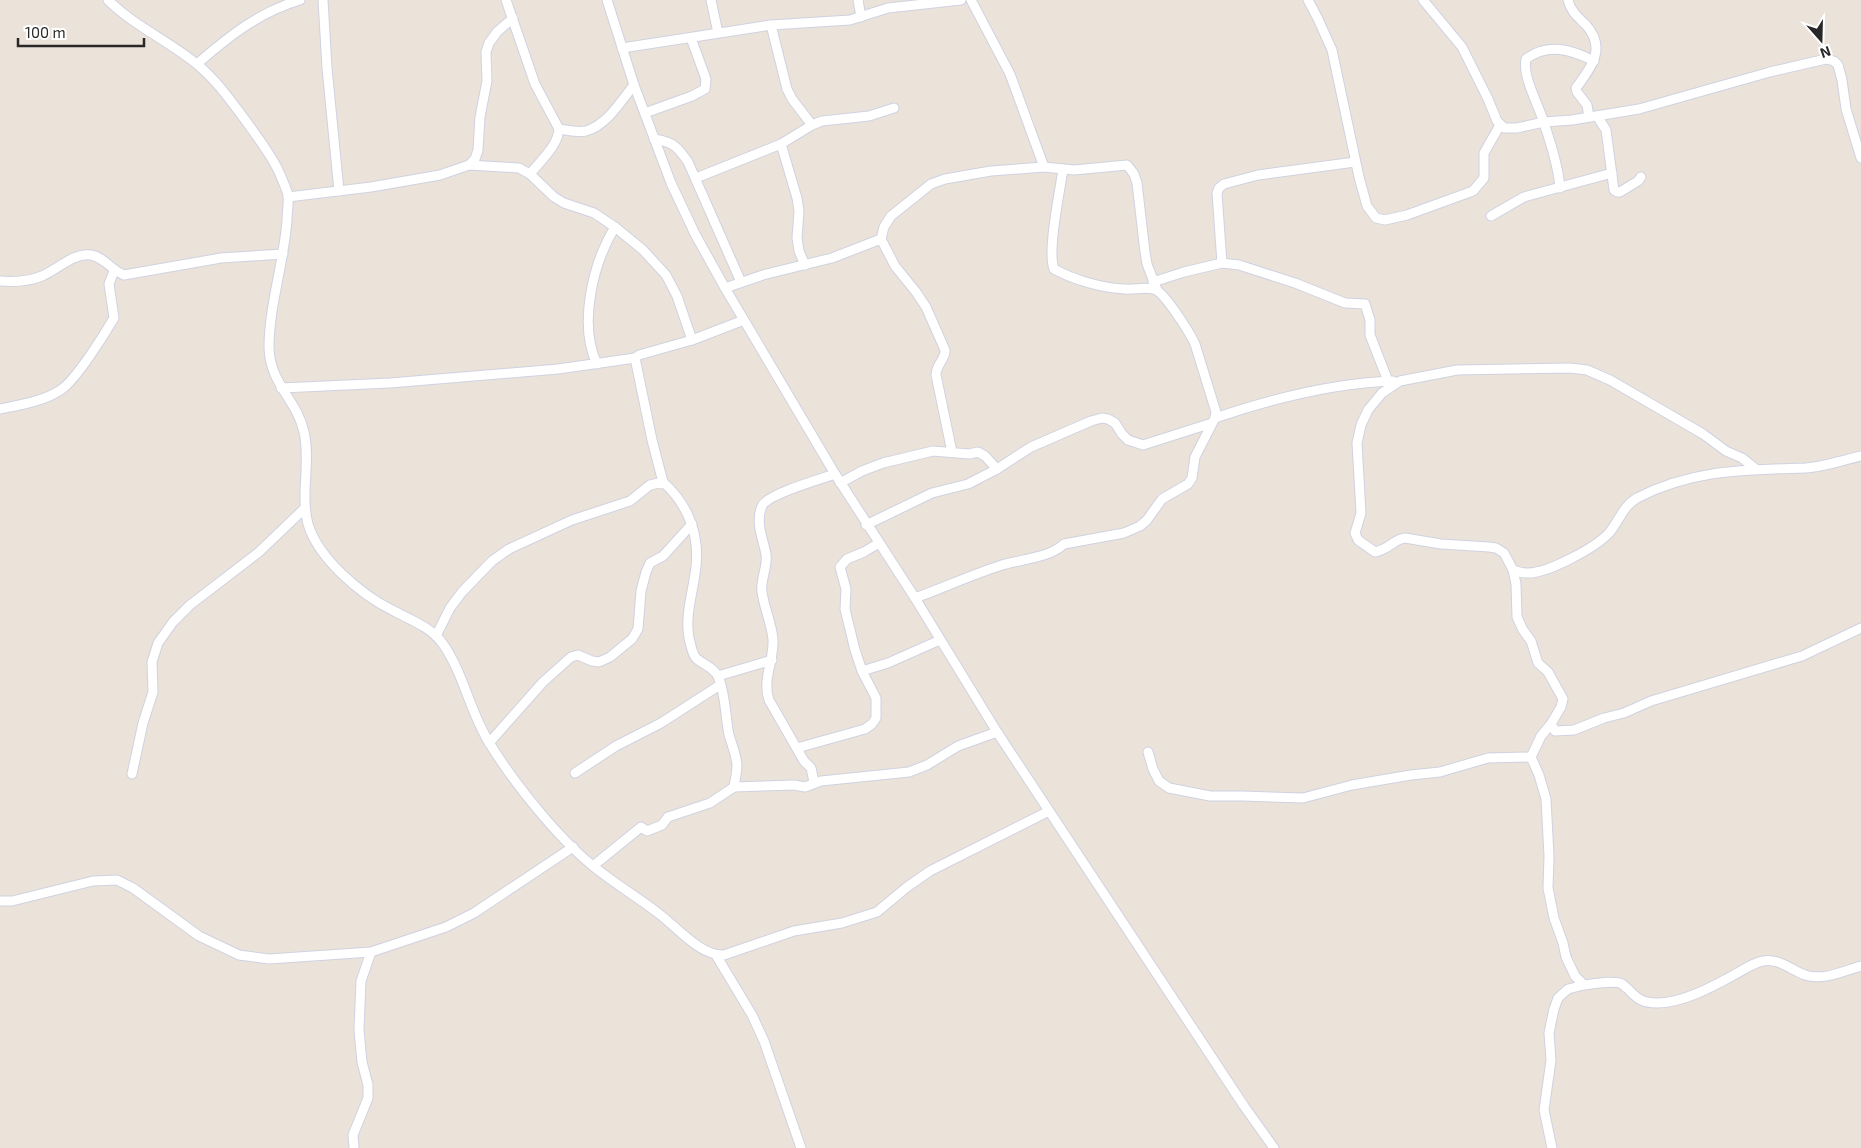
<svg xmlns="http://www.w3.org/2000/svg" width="1861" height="1148" viewBox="0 0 1861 1148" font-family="'Exo 2',sans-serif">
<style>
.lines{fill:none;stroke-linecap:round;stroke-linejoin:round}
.street-casing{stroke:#cfd2e1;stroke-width:11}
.street{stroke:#fff;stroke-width:9}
</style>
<rect width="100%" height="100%" fill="#ebe3d9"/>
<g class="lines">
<g class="street-casing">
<g id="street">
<path d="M108 0C134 26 169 41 198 65 217 81 231 101 246 121 257 137 271 154 279 172 282 179 286 188 288 195 289 203 287 212 287 220 284 263 269 305 269 348 270 384 297 400 304 432 311 462 300 494 308 524 318 558 360 594 392 610 410 620 430 626 443 644 464 674 470 713 490 744 514 783 557 837 593 866 614 883 637 897 658 913 677 927 700 956 724 955L794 931 842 923 877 912 907 887 930 871 1049 811"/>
<polyline points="323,0 327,68 339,191"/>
<path d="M506 0 535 84 559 129C558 146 540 161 530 174"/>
<polyline points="607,0 634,85 671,183 695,234 725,288 835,474 915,598 997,732 1244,1106 1274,1148"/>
<polyline points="711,0 718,33"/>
<polyline points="858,0 861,17"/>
<polyline points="971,0 1010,74 1044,167"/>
<polyline points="1308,0 1318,19 1332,50 1359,177 1367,206 1376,218 1385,220 1407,215 1473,191 1484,178 1484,153 1500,125"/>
<polyline points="1423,0 1462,47 1488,99 1497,121 1504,128 1517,128 1544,122 1572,120 1639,109 1770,72 1826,59 1834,61 1838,65 1842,80 1846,109 1861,158"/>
<path d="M1568 0C1571 12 1578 17 1586 25 1607 48 1591 68 1576 88L1577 92 1587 105 1589 117"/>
<polyline points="771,25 787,89 792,99 812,125"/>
<polyline points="622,48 771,25 850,20 888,8 961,0"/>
<path d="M197 64C228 37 259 12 300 0"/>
<polyline points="645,113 692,96 705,89 706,79 691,38"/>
<polyline points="1597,116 1606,130 1614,190 1617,192 1620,192 1638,181 1641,177"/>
<path d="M559 129C567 130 577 133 586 131 607 125 621 101 634 85"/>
<path d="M654 139C673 142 677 146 688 162L741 282"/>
<polyline points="781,144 797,198 799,211 797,238 799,251 805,265"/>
<polyline points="469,165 519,168 530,174 554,197 564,203 594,213 615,227 643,250 666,275 677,296 692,340"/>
<polyline points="696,178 781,144 812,125 822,121 869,116 894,108"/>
<path d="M1560 188C1558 165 1550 141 1543 120 1538 104 1522 75 1526 59 1548 42 1572 50 1594 61"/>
<polyline points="288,197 371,187 440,175 469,165 475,159 478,150 480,117 487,81 486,52 489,43 497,32 513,18"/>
<polyline points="1491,216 1524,197 1612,173"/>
<polyline points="1222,263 1217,193 1219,188 1224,184 1258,175 1355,162"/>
<path d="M0 281C13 282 30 281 42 276 57 270 74 252 91 255 104 257 111 270 124 275L221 258 283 254"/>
<polyline points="1153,282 1184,272 1222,263 1239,265 1295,283 1345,303 1365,304 1370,320 1370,335 1388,381"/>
<polyline points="725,288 763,275 832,258 881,239"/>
<path d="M597 364C578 324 593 263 615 227"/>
<polyline points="281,388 390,383 558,369 635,358"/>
<path d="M0 409C20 405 45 401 62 389 77 378 104 335 114 318L109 284 114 271"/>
<path d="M1215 418C1271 399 1333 383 1393 381"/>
<path d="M952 452 936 375C936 364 946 359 945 350L926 307 916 292 895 266 881 239 884 227 891 216 931 184 945 179 991 171 1044 167 1074 170 1127 165 1134 174 1137 183 1145 252 1147 264 1157 290"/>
<path d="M1756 469 1742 458 1726 451 1703 434 1610 380 1587 370 1570 368 1457 370 1400 381 1382 393 1368 410 1361 425 1357 443 1361 513 1355 533 1358 540 1375 552C1390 549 1394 539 1405 538L1441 544 1489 547 1496 548 1504 553 1513 570 1516 584 1517 617 1523 630 1531 641 1538 663 1548 672 1563 699 1561 707 1551 724 1555 731 1574 730 1604 718 1624 713 1651 701 1802 656 1861 628"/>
<polyline points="663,482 652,440 635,358 639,355 692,340 744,320"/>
<polyline points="840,483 862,471 883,463 933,451 969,454 978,452 985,456 997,469"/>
<polyline points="866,525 932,493 968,484 997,469 1031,447 1091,421 1102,418 1108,419 1115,423 1122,434 1128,440 1143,445 1212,423"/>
<path d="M1513 570C1518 572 1522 573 1528 573 1548 573 1595 548 1609 533 1619 521 1623 506 1637 498 1693 469 1745 470 1805 468 1823 467 1843 460 1861 456"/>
<path d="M915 598C943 588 971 575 999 566 1019 559 1048 559 1064 544L1124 533 1140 526 1147 520 1162 499 1188 484 1192 478 1195 457 1215 418 1216 412 1195 344C1190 333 1166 295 1156 290 1147 286 1135 290 1125 289 1102 288 1074 280 1054 269 1047 251 1060 191 1063 169"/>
<path d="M436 636 450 608 462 592 492 561 509 549 572 520 630 501 650 485 663 482C690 506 701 539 695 574 692 595 685 617 689 638 691 645 692 655 697 659 704 665 713 667 718 676 726 695 725 715 729 735 732 745 736 754 737 765 737 772 735 780 734 787"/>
<polyline points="862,671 888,663 940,640"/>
<polyline points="718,676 772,660"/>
<path d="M1551 724 1541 736 1531 757 1539 775 1546 799 1549 856 1548 888 1554 918 1563 943 1566 957 1575 976 1584 985C1593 984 1615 980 1622 984 1623 984 1627 989 1628 989 1637 999 1643 1003 1657 1003 1682 1003 1710 988 1732 976 1742 971 1752 963 1763 961 1779 958 1791 970 1805 975 1823 981 1844 971 1861 966"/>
<polyline points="489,743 543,682 571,657 578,655 592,661 599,662 610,657 632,639 638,629 641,591 646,572 650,563 663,556 692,524"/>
<polyline points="797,748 865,729 872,724 876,718 876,698 862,671 855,650 845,609 846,589 840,567 847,559 864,552 879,543"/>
<polyline points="1148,752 1153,769 1159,781 1169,788 1210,796 1242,796 1303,798 1352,785 1411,775 1440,772 1488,758 1531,757"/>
<polyline points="575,773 616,746 661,723 720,685"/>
<polyline points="132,774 143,723 153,692 152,662 158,643 173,622 190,605 259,552 305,508"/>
<path d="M814 782 811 768 804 761 769 700C762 679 774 661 773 640 772 624 764 608 762 592 760 580 768 567 766 554 763 539 755 522 762 506 767 494 821 479 835 474"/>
<polyline points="593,866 641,827 647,831 662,825 668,817 710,803 734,787 794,785 805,787 821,781 909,772 927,765 958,746 997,732"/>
<polyline points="0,901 12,901 93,881 117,880 133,888 199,936 239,955 269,959 371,952 446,927 474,913 573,847"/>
<polyline points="716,955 752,1015 764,1041 801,1148"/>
<polyline points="354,1148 353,1135 368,1098 368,1085 362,1062 359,1030 361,981 371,952"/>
<polyline points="1552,1148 1544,1110 1551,1060 1549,1033 1554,1009 1558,998 1568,989 1584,985"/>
</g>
</g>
<use href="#street" class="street"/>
</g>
<g transform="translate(1821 40) rotate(160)" stroke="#ffffff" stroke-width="4" paint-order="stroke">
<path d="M0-4L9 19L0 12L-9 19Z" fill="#282828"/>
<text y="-8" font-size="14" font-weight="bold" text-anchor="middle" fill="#282828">N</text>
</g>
<path d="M18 38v8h126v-8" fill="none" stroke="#282828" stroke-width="2.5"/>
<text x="25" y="38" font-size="15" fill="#282828" stroke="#ffffff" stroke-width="4" paint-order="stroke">100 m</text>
</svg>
